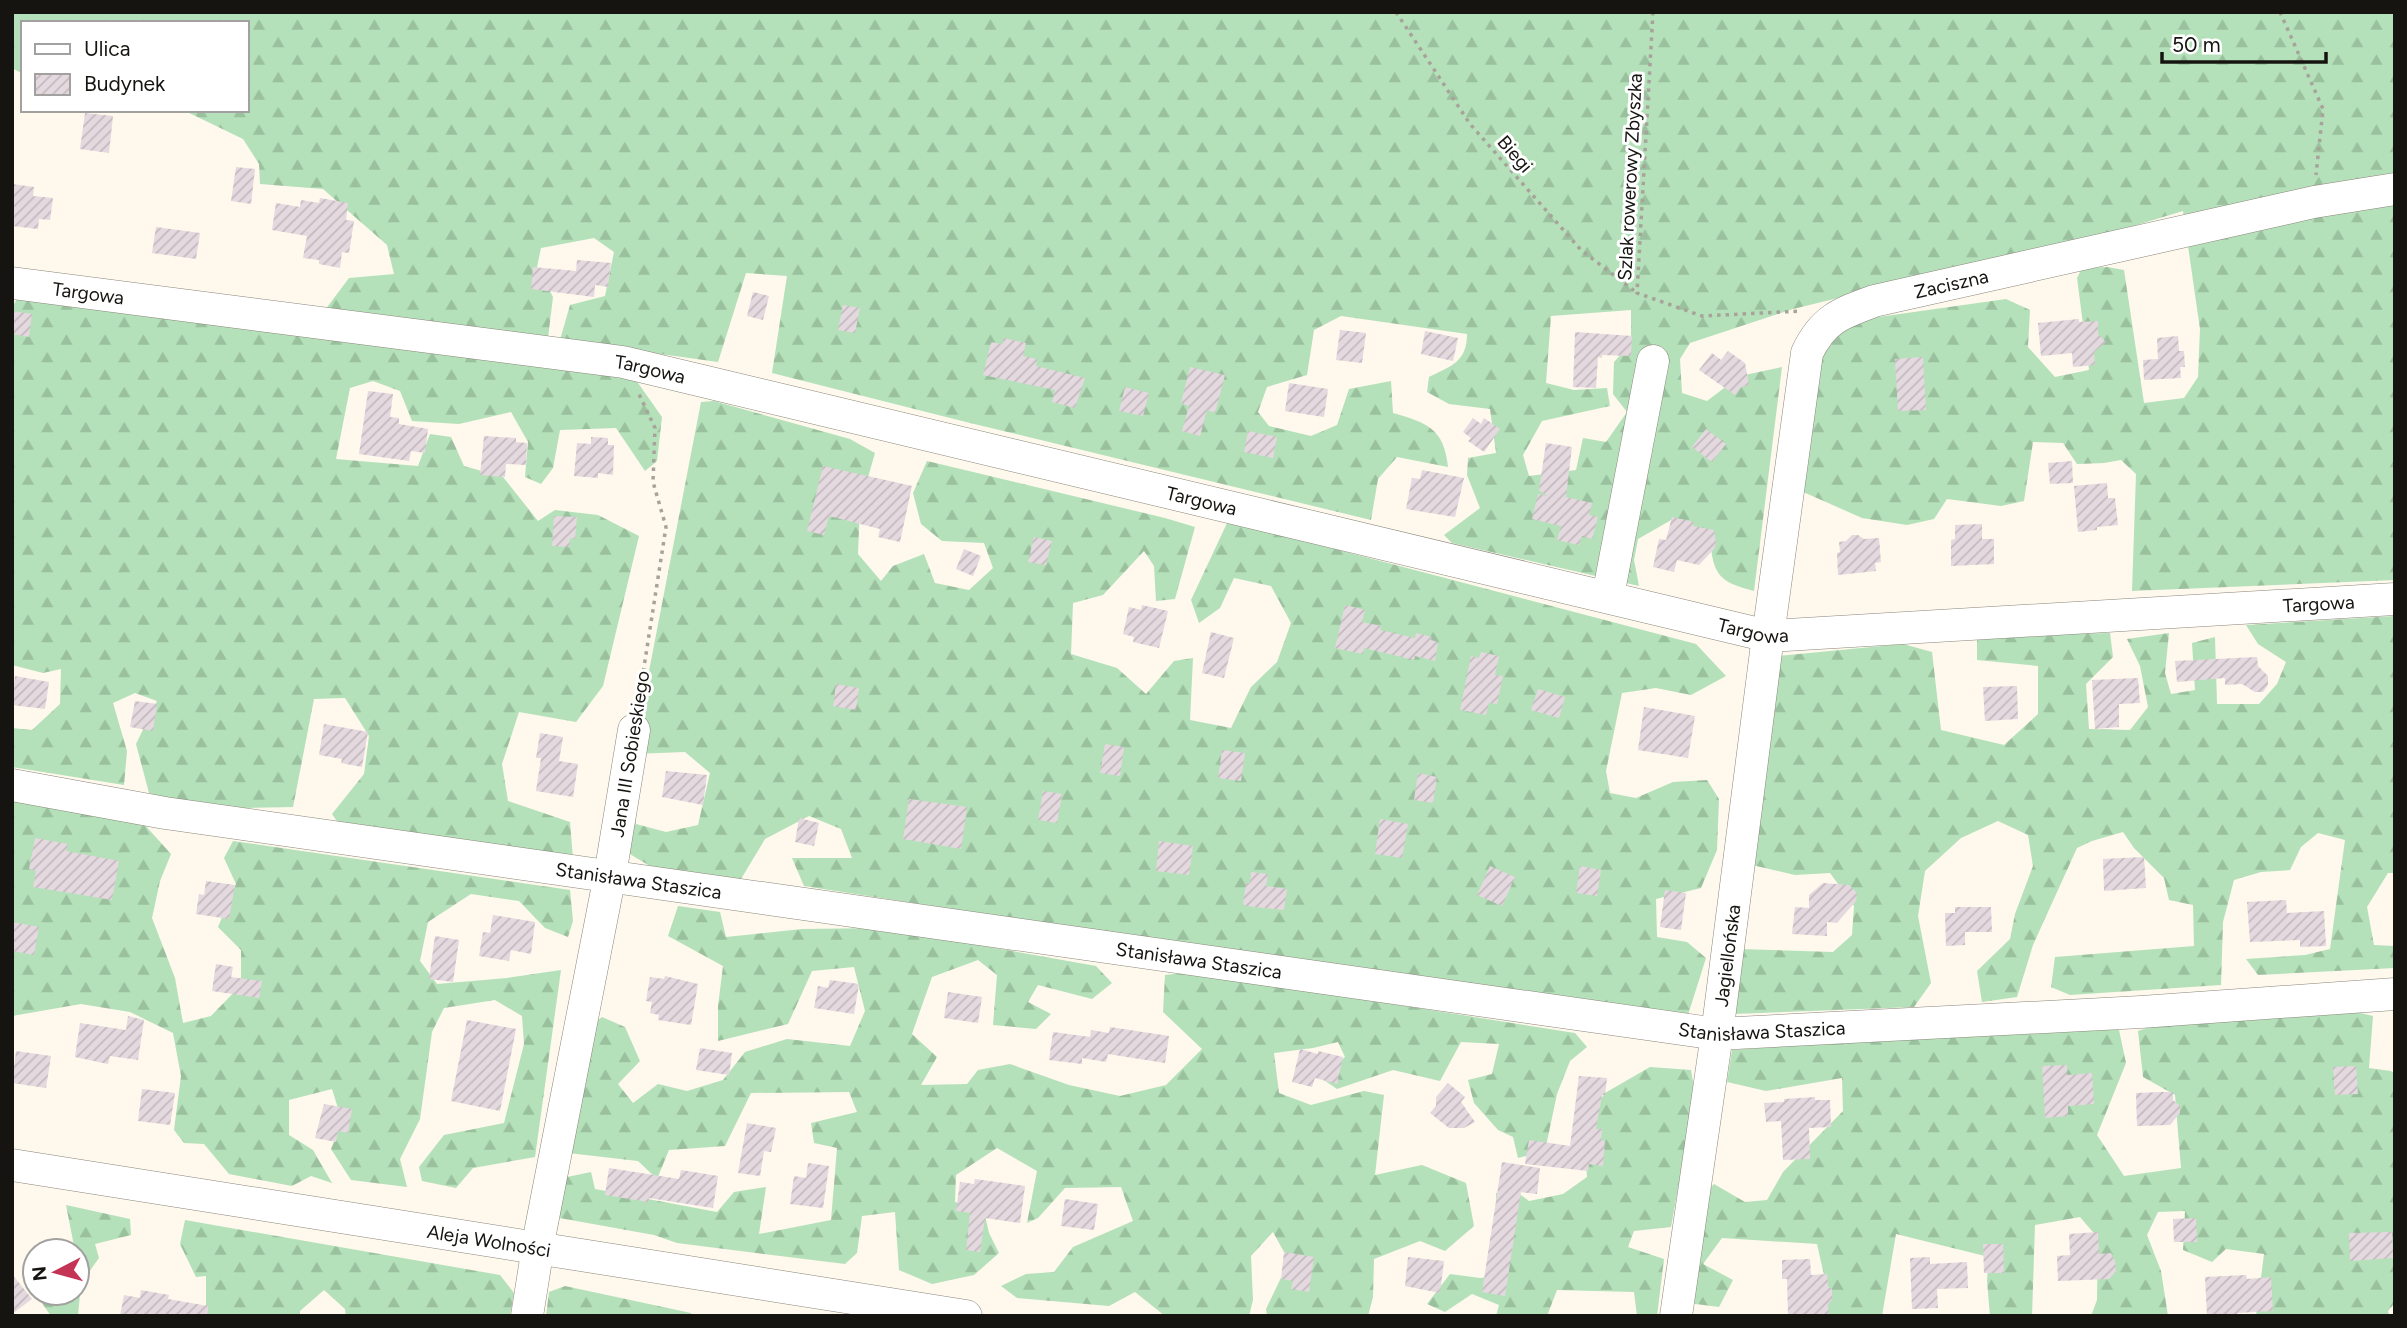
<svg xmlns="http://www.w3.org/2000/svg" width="2407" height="1328" viewBox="0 0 2407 1328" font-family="Figtree,sans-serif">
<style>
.forest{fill:url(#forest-firs);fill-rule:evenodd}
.building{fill:url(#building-hatch)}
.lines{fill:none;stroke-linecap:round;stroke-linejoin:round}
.minor-casing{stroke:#8b867b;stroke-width:33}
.path{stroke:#a7a39a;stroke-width:3.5;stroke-dasharray:3.5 5;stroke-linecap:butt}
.minor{stroke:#fff;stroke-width:32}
.labels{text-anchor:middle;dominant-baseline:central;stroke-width:6;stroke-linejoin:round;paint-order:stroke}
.street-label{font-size:19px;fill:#161410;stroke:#fff}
</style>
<defs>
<pattern id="forest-firs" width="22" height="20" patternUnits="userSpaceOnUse" patternTransform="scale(1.75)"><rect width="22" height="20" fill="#b4e1b9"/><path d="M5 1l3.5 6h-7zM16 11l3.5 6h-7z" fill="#9ac09e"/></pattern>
<pattern id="building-hatch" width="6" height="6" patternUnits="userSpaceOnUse" patternTransform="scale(1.75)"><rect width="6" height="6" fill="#e5d9e0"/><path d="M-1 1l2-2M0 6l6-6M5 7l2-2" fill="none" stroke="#c4b9bf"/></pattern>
</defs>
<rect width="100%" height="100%" fill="#fef8ed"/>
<g class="forest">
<path d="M12 12H2395V580L2132 591 2136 474 2121 460 2104 463 2077 464 2063 443 2033 442 2024 501 2001 506 1947 499 1934 519 1907 525 1862 518 1801 491 1808 367 1850 321 2006 299 2030 310 2028 347 2055 377 2089 370 2077 278 2082 268 2107 267 2124 270 2144 403 2184 398 2198 377 2200 329 2183 211 2130 227 1793 309 1690 343 1680 359 1682 393 1707 401 1740 376 1782 367 1754 591C1718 582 1713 574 1710 538L1673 519 1638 539 1634 560 1639 586 1452 543 1444 535 1480 508 1467 475 1468 458 1496 453 1490 409 1449 404 1427 392 1429 377C1451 366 1467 362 1467 334L1341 316 1314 330 1307 375 1267 387 1258 412 1269 426 1311 436 1337 425 1349 389 1391 381 1393 413C1427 423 1444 428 1448 467L1397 457 1378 479 1371 520 966 422 772 373 787 276 746 273 718 362 560 340 570 305 605 296 614 252 594 238 541 248 537 267 553 297 548 338 325 310 349 278 394 274 387 245 323 189 260 184 259 164 243 139 183 110H247V23H23V74L12 68ZM1631 310V344L1614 362 1613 394 1627 412 1606 442 1583 438 1576 470 1529 476 1523 455 1542 421 1610 406 1607 388 1574 390 1546 383 1551 316Z"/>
<polygon points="17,298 631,373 662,417 657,461 645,471 616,428 560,430 553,468 541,484 525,477 528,442 511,412 459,424 412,421 400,391 373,381 350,388 336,459 418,466 430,434 451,437 464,466 503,477 538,521 555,510 598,515 639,536 603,686 576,722 519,712 502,764 508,801 570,822 573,859 343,830 332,814 364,774 369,736 345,698 314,699 293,807 201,809 149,793 136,744 157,701 135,693 113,703 127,751 124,785 12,767 12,728 32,730 60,704 61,669 43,673 12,665 12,309"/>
<polygon points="714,401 850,439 875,453 860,505 858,554 881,581 893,566 924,554 935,583 969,590 993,568 984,543 942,541 921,524 913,493 927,461 1165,518 1195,527 1175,599 1156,601 1154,566 1144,551 1103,595 1073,603 1071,654 1117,668 1146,694 1174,661 1193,658 1190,720 1231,728 1251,687 1277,662 1291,623 1271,586 1234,578 1220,608 1199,623 1191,600 1228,521 1696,644 1726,676 1691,695 1656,688 1622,693 1606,771 1610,793 1636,798 1673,782 1707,780 1719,799 1717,850 1701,888 1656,899 1657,937 1687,942 1706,958 1687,1018 1176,944 804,886 792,858 852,858 841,829 809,816 765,839 741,879 665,875 618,847 630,792 636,824 666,832 698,825 710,773 685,752 633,754 701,402"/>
<polygon points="2395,616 2395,873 2388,873 2367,907 2374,945 2395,946 2395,968 2258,975 2246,959 2305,955 2330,949 2345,840 2318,833 2301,847 2290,870 2261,872 2234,880 2223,922 2221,985 2070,995 2051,987 2055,957 2194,946 2193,905 2169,900 2164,878 2134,848 2123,832 2092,841 2077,848 2033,945 2017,997 1982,1002 1977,971 2010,939 2015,914 2033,866 2028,835 1998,821 1961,838 1925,871 1918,916 1931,983 1914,1007 1733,1014 1739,949 1833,952 1852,935 1854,906 1830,873 1795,875 1752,865 1778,656 1903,644 1932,652 1941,730 2004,745 2038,714 2038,666 1977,660 1977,636 2110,633 2113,657 2086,684 2089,729 2130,730 2148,707 2140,666 2127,639 2169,633 2165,673 2171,694 2195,690 2192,643 2215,637 2217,704 2259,704 2277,684 2286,662 2258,644 2246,625"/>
<polygon points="12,797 143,823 171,854 160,881 152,918 175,978 183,1023 211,1016 241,985 241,950 218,927 236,884 224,858 233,841 570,890 573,921 568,937 545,928 519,901 471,894 428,922 420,961 437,984 507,978 561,970 535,1157 473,1168 456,1188 422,1181 419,1167 444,1135 504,1123 524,1044 522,1016 495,1000 444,1008 432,1032 420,1119 400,1159 407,1187 351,1180 331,1149 342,1121 332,1089 289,1100 289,1135 313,1150 332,1183 311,1176 292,1186 229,1174 204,1144 184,1143 174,1130 181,1076 173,1033 130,1012 81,1004 12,1016"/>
<polygon points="678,906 720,912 726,937 802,929 883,928 1096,966 1112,983 1092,999 1038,985 1028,1002 1051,1014 1036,1029 993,1025 997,975 978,960 932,977 912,1034 937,1057 921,1085 967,1084 978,1070 1010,1064 1069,1085 1120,1096 1166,1085 1202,1049 1163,1012 1165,975 1192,972 1575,1033 1587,1047 1570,1061 1557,1094 1545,1151 1518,1158 1513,1137 1498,1130 1474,1103 1468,1080 1492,1074 1499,1044 1461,1042 1440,1081 1393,1070 1337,1089 1321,1078 1345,1057 1338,1042 1313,1048 1274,1053 1279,1093 1311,1105 1364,1091 1384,1095 1375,1175 1422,1165 1466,1183 1474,1226 1445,1251 1420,1241 1374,1259 1373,1297 1368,1316 1267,1316 1266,1309 1289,1261 1273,1232 1251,1256 1253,1300 1249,1316 1165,1316 1135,1292 1109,1306 1017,1298 1001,1286 1026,1274 1054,1272 1073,1247 1133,1221 1121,1187 1065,1188 1038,1218 1027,1223 1037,1171 997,1148 956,1175 955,1202 983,1207 989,1233 999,1253 974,1275 932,1284 899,1270 895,1212 862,1216 857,1253 845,1264 677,1243 654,1235 554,1217 567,1177 591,1172 595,1189 717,1212 734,1192 766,1187 759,1234 831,1220 837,1148 814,1143 811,1123 857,1112 849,1092 751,1093 725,1146 669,1150 657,1179 638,1161 568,1153 585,1030 602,1017 625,1027 640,1061 618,1084 633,1103 658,1084 687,1091 723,1080 745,1052 787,1039 850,1046 865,1011 854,967 812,971 788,1024 718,1041 718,1006 723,966 668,936"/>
<polygon points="2344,1009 2373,1016 2369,1068 2391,1071 2395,1074 2395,1303 2388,1311 2389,1316 2256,1316 2264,1254 2226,1249 2212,1262 2183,1250 2185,1211 2158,1212 2147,1235 2161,1271 2168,1316 2091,1316 2097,1300 2098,1238 2080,1217 2035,1225 2032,1316 1990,1316 1987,1281 1989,1257 1896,1234 1882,1316 1820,1316 1829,1297 1817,1244 1722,1238 1703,1264 1733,1280 1719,1307 1688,1303 1703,1195 1714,1184 1745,1202 1767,1200 1783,1172 1843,1111 1842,1078 1766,1091 1727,1082 1732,1050 2077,1025 2119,1030 2126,1063 2097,1135 2124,1176 2181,1168 2175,1095 2143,1077 2138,1031 2162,1023"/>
<polygon points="1650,1067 1691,1070 1695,1094 1671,1227 1634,1231 1628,1247 1664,1259 1657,1316 1637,1316 1634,1292 1557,1290 1547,1316 1496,1316 1499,1305 1472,1294 1445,1312 1427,1304 1450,1274 1480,1278 1498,1276 1496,1193 1514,1190 1529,1201 1563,1194 1587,1177 1583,1116 1594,1109 1605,1093"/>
<polygon points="66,1205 130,1219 131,1235 95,1244 99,1258 81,1283 78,1316 51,1316 37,1296 38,1293 77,1293 77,1251 75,1251"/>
<polygon points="185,1220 500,1275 514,1293 510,1316 346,1316 345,1309 324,1290 300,1311 300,1316 206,1316 206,1276 196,1277 180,1244"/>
<polygon points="565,1286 691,1313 692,1316 546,1316 549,1292"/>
</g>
<g class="building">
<polygon points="85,113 113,116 109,153 80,149"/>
<polygon points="236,167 255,169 251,204 231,201"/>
<polygon points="12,184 34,187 33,196 53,198 50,220 39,219 38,229 12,226"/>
<polygon points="320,198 348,203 346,220 354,221 349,253 342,252 340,268 319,264 319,260 303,258 307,236 272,230 276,203 300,207 301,200 319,203"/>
<polygon points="156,227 200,233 196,259 152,253"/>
<polygon points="577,260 611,263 608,287 595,285 594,297 531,289 533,267 576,271"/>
<polygon points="753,292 769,296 763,320 747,316"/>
<polygon points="843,305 860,308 855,333 838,330"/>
<polygon points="12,311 32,314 29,337 12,334"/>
<polygon points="2079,319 2079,322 2098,321 2098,334 2106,342 2094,352 2095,365 2073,367 2072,353 2041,356 2038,323"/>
<polygon points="1340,330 1366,333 1362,363 1336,360"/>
<polygon points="1425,331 1458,338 1453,361 1421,354"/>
<polygon points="1575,332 1632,336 1631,356 1602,355 1602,358 1598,357 1596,388 1573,387"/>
<polygon points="2178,336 2179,351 2184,351 2185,367 2180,367 2181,378 2144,380 2143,360 2158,359 2157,338"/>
<polygon points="1004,338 1026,343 1023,356 1037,359 1036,366 1085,378 1075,408 1052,402 1055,390 983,375 991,342 1002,344"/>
<polygon points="1728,351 1745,363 1749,385 1741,387 1735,395 1699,370 1712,353 1721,360"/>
<polygon points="1923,357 1926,410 1898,411 1895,359"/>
<polygon points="1190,367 1225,375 1215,413 1207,410 1200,436 1182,431 1189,406 1181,403"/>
<polygon points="1289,383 1328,389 1324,417 1285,411"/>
<polygon points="1125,387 1149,393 1143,416 1119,411"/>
<polygon points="368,391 393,394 390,417 399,418 399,424 428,429 425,453 411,451 409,461 359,454"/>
<polygon points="1473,418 1481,424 1484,418 1500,429 1484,452 1468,441 1471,438 1463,432"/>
<polygon points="1706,429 1726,444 1712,462 1692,447"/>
<polygon points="1248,431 1277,437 1273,458 1244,452"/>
<polygon points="484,436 516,438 516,442 527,443 526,465 506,464 505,477 480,475"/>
<polygon points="591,437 608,438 608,445 614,445 613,475 598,473 598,478 574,476 577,443 591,444"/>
<polygon points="1546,443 1572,447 1566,497 1592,503 1589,515 1598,517 1592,539 1582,536 1579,545 1557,540 1561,526 1532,519 1538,494 1547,496 1539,490"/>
<polygon points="2072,461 2073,483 2050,484 2048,463"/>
<polygon points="823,466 912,486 900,542 878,537 880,529 829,516 824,535 807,531"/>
<polygon points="1422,470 1464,478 1455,517 1406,509 1412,478 1420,479"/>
<polygon points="2107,483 2108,498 2115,498 2118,525 2097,527 2097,530 2078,532 2074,486"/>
<polygon points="554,516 577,517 575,539 570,538 569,547 552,546"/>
<polygon points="1672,517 1694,522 1693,526 1714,530 1716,543 1714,549 1699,565 1677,560 1674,572 1653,567 1659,539 1666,540"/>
<polygon points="1982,524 1982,539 1994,539 1994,564 1951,566 1951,540 1955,539 1955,525"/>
<polygon points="1852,535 1858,535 1864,539 1879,538 1881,562 1875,563 1876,571 1838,575 1837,553 1840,552 1839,542 1846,541"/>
<polygon points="1034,537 1052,541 1046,565 1028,562"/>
<polygon points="964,549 981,556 973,576 956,569"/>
<polygon points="1142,605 1168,611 1159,648 1133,642 1134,637 1123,634 1129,607 1141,610"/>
<polygon points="1345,605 1365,610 1362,622 1381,626 1380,630 1415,638 1416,633 1432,637 1431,640 1438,642 1435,661 1415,656 1414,660 1364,648 1363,654 1335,648"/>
<polygon points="1211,632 1234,638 1224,678 1202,673"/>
<polygon points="1481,652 1499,656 1495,675 1503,676 1497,704 1489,703 1486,715 1460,710 1471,656 1479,658"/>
<polygon points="2257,657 2258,666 2268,676 2268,685 2263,692 2255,692 2242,684 2225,685 2225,678 2177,682 2175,661"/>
<polygon points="15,676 49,682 45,709 12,705"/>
<polygon points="2138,678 2140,703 2119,704 2119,727 2095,729 2092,680"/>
<polygon points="836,684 859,688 856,710 833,706"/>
<polygon points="2017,686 2018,719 1985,721 1983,687"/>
<polygon points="1538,689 1565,697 1559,718 1531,710"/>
<polygon points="135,701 157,704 153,731 130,727"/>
<polygon points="1644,707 1695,716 1688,758 1638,750"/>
<polygon points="324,724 368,732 362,767 341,763 342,759 319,755"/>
<polygon points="540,733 563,737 559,761 578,764 573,797 536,791 541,758 536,758"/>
<polygon points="1105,744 1124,747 1120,776 1100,773"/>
<polygon points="1222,750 1245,753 1241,781 1218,778"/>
<polygon points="666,771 707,775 703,805 662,797"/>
<polygon points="1418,773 1437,777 1433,803 1414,800"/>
<polygon points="1043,791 1062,794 1057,823 1038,820"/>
<polygon points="909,799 967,807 961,849 903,839"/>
<polygon points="799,818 819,823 814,846 795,842"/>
<polygon points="1380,819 1408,824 1402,858 1375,854"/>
<polygon points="35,838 68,844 66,851 119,861 112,900 33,887 36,871 29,869"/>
<polygon points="1159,841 1193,846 1189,875 1156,871"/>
<polygon points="2144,857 2146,888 2104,891 2103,859"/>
<polygon points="1490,866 1515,877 1502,906 1477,895"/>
<polygon points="1580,866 1601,870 1597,896 1576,893"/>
<polygon points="1251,872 1268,874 1266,886 1287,889 1284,910 1246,906 1243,904 1246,883 1250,883"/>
<polygon points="206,881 235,885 229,919 196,914 199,894 204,895"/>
<polygon points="1823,883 1849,885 1857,893 1856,901 1837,923 1827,922 1827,936 1792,934 1795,907 1809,908 1809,895"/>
<polygon points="1665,890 1686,893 1681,930 1660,927"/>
<polygon points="2286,900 2287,913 2324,911 2326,946 2300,947 2300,940 2250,942 2247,902"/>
<polygon points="1955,907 1991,907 1992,932 1965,932 1965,945 1946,946 1945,913 1955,913"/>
<polygon points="493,915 535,922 531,954 511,950 509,961 479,956 483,932 490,933"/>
<polygon points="12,922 39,927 34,955 12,951"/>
<polygon points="435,936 459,940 453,982 429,979"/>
<polygon points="216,964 233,967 231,977 262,981 259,998 212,991"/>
<polygon points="665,976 698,984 691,1025 658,1020 659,1015 650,1013 652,1002 646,1001 650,977 664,979"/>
<polygon points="830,980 859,984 854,1014 814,1008 818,986 828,988"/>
<polygon points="948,992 982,997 978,1023 944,1018"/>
<polygon points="128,1016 144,1020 138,1060 110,1056 108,1064 75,1057 80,1023 126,1030"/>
<polygon points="467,1020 516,1029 500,1111 451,1101"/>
<polygon points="1110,1027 1169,1036 1165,1063 1108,1054 1106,1062 1082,1058 1082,1064 1049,1060 1053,1032 1090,1037 1091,1030 1109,1033"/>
<polygon points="700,1048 732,1053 729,1075 696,1070"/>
<polygon points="1300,1049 1318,1054 1318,1051 1343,1057 1337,1084 1315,1078 1312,1087 1292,1082"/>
<polygon points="16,1051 51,1056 46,1088 12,1083"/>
<polygon points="2067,1065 2067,1075 2092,1073 2094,1104 2068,1106 2068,1116 2045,1118 2042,1066"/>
<polygon points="2356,1066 2358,1094 2335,1095 2333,1067"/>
<polygon points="1579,1076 1607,1078 1605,1095 1602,1095 1596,1129 1602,1129 1601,1140 1605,1141 1603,1166 1589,1164 1588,1171 1525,1164 1529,1140 1570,1146"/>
<polygon points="1448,1083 1465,1097 1461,1102 1475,1122 1464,1128 1449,1128 1430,1113 1436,1106 1436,1097"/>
<polygon points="142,1089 175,1093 170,1125 138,1121"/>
<polygon points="2161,1092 2173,1092 2173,1100 2180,1106 2180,1113 2170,1125 2137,1126 2136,1093"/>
<polygon points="1815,1097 1815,1100 1830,1100 1831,1127 1809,1128 1810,1159 1783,1160 1781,1121 1766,1122 1764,1103 1784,1102 1784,1099"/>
<polygon points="324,1104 352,1109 348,1133 338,1131 336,1142 315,1138"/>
<polygon points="747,1123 776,1128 771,1152 764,1151 760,1176 738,1173"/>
<polygon points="1502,1162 1540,1168 1537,1194 1521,1192 1505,1296 1482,1292"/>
<polygon points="808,1163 829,1166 823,1208 790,1204 794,1176 806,1178"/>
<polygon points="609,1168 679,1179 681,1170 718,1176 713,1208 649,1198 648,1202 605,1195"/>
<polygon points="975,1179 1025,1186 1020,1223 985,1218 980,1252 966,1250 970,1213 956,1211 960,1182 974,1184"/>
<polygon points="1065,1199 1098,1204 1094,1230 1061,1226"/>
<polygon points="2196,1218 2197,1242 2174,1242 2173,1219"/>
<polygon points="2098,1232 2099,1254 2111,1253 2115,1261 2116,1271 2109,1279 2058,1281 2057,1256 2070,1255 2069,1234"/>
<polygon points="2392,1232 2393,1258 2350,1261 2349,1233"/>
<polygon points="1983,1244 2003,1244 2004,1273 1984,1273"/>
<polygon points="1284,1252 1314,1257 1309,1292 1291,1289 1293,1281 1281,1279"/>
<polygon points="1408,1257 1444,1261 1440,1293 1405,1286"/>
<polygon points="1930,1257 1930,1264 1967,1262 1968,1288 1937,1289 1938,1308 1912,1309 1910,1258"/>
<polygon points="1810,1259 1811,1275 1827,1274 1828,1286 1832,1290 1832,1300 1828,1304 1829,1316 1788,1316 1787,1279 1782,1279 1782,1260"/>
<polygon points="12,1274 32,1299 12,1314"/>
<polygon points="2246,1275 2247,1279 2271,1277 2273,1311 2237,1313 2238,1316 2207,1316 2205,1277"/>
<polygon points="141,1290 169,1295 168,1299 208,1306 208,1316 120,1316 124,1295 140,1298"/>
</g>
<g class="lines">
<g class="minor-casing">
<g id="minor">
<path id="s1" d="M12 283 623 362 1768 636 2395 599"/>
<polyline points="1608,596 1653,361"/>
<path id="s2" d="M12 785 165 813 1717 1034 2141 1012 2395 994"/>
<path id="s3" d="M12 1165 966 1316"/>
<polyline points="527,1316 541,1228 610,875 634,730"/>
<path id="s4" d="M1676 1316 1717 1034 1768 636 1807 353C1823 319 1841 313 1874 301L2314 202 2395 189"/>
</g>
</g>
<g class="path">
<polyline points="1396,12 1470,124 1581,250 1637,293"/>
<polyline points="1653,12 1637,293 1702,316 1801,311"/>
<polyline points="2280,12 2323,109 2316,175"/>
<polyline points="638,705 666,527 653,482 655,428 638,392"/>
</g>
<use href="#minor" class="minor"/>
</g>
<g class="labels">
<g class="street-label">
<text transform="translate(1515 154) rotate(49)">Biegi</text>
<text transform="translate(1630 177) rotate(-87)">Szlak rowerowy Zbyszka</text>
<text stroke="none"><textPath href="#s4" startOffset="1139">Zaciszna</textPath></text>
<text stroke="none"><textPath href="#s1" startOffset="77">Targowa</textPath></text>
<text stroke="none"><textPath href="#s1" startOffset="644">Targowa</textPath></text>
<text stroke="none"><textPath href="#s1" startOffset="1211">Targowa</textPath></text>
<text stroke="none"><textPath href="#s1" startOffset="2345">Targowa</textPath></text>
<text stroke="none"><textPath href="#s1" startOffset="1778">Targowa</textPath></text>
<text transform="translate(630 754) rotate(-81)">Jana III Sobieskiego</text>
<text stroke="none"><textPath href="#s2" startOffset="634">Stanisława Staszica</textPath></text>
<text stroke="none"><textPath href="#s4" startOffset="364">Jagiellońska</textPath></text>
<text stroke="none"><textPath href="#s2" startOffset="1200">Stanisława Staszica</textPath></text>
<text stroke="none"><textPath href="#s2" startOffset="1768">Stanisława Staszica</textPath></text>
<text stroke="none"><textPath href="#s3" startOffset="483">Aleja Wolności</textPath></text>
</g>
</g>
<rect width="2407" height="1328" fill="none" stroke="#161410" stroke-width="28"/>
<rect x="21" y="21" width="228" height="91" fill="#ffffff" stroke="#a2a19f" stroke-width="2"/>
<rect x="35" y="44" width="35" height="10" fill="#ffffff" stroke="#a2a19f" stroke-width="2"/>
<text x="84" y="56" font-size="21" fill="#161410">Ulica</text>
<rect x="35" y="74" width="35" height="21" fill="url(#building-hatch)" stroke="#a2a19f" stroke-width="2"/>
<text x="84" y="91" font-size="21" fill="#161410">Budynek</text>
<g transform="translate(56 1272) rotate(264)"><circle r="33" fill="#ffffff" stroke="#a2a19f" stroke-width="2"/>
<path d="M0-5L12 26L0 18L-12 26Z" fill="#c43455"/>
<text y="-10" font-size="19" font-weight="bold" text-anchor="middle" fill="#161410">N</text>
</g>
<path d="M2162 52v10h164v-10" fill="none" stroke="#161410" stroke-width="3.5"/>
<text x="2172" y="52" font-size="21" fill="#161410" stroke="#ffffff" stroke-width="5" paint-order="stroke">50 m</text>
</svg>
